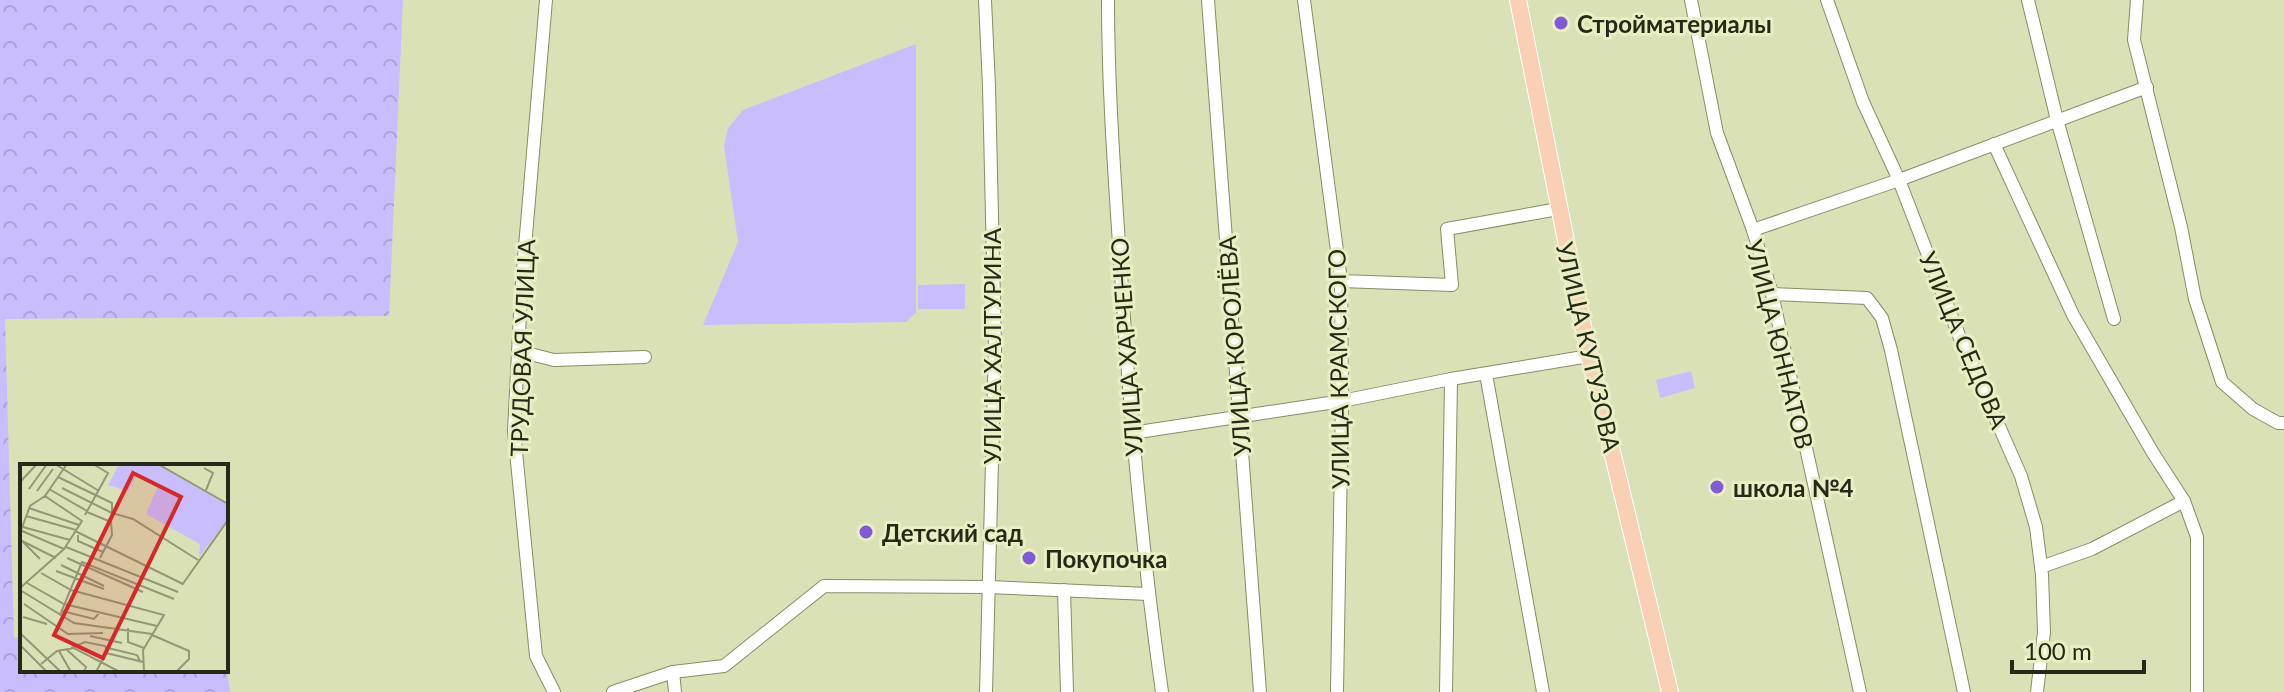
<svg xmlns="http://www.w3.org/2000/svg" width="2284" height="692" viewBox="0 0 2284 692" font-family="Lato,sans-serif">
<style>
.forest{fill:url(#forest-crowns)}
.green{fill:#cabdfe}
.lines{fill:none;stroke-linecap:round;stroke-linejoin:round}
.minor-casing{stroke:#878c65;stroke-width:14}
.major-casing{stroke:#fff;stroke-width:18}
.minor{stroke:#fff;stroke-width:12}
.major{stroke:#fad0b4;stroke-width:16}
.poi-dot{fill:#805bd5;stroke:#e9efc3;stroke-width:3}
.labels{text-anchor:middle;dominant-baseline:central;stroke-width:6;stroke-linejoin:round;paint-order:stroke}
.poi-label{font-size:24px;font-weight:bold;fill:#272918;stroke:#e9efc3;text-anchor:start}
.street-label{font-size:24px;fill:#272918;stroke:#e9efc3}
.inset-road{fill:none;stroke:#939777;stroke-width:2}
.view{fill:#d62828;fill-opacity:0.15;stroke:#d62828;stroke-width:4}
.inset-edge{fill:none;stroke:#272918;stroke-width:4}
</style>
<defs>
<pattern id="forest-crowns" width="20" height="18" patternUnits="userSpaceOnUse" patternTransform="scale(2)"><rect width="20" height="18" fill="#cabdfe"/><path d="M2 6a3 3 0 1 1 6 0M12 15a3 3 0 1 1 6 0" fill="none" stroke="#aea2d9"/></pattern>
</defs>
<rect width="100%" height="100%" fill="#dbe1b7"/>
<polygon class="forest" points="0,0 403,0 389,316 5,319 14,637 22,638 22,670 226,670 226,664 230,692 0,692"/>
<g class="green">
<polygon points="916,44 916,313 906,322 703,325 738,242 724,146 728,128 743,110"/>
<polygon points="965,284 965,309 918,309 918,285"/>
<polygon points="1691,371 1695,388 1660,398 1656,380"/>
</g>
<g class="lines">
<g class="minor-casing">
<g id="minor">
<polyline points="546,0 521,294 514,431 536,656 554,692"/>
<polyline points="985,0 989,86 995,347 986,692"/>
<path d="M1108 0C1108 92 1115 182 1121 274 1130 414 1142 553 1162 692"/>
<polyline points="1208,0 1260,692"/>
<polyline points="1304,0 1341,281 1342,401 1337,692"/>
<polyline points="1691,0 1717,133 1753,230 1772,294 1860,692"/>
<polyline points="1827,0 1863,102 1899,180 1960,338 2021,476 2036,527 2042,575 2044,632 2037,692"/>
<polyline points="2028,0 2057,120 2114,319"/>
<polyline points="2137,0 2134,40 2181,227 2195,299 2222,382 2253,409 2278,423 2284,423"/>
<polyline points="1994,144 2073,315 2153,453 2184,501 2197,537 2197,692"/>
<polyline points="1753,230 1899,180 2147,87"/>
<polyline points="1341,281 1452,285 1447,229 1558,209"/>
<polyline points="1772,294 1867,298 1882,318 1891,350 1964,692"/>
<polyline points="518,351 554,360 645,357"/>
<polyline points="1486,374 1543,692"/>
<polyline points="1132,433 1342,401 1451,379 1589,356"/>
<polyline points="2041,567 2092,549 2184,501"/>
<polyline points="1064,590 1067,692"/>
<polyline points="673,672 724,666 824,586 988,587 1148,594"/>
<polyline points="613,692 673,672 675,692"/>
<polyline points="1446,692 1451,379"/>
</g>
</g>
<g class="major-casing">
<polyline id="major" points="1518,0 1589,356 1670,692"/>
</g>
<use href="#minor" class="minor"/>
<use href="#major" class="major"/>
</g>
<g class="poi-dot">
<circle cx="1561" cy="23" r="8"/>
<circle cx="1717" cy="487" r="8"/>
<circle cx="866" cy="532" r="8"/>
<circle cx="1029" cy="558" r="8"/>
</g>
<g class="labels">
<g class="poi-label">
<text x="1577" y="23">Стройматериалы</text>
<text x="1733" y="487">школа №4</text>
<text x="882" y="532">Детский сад</text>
<text x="1045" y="558">Покупочка</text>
</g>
<g class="street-label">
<text transform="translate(1964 340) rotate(67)">УЛИЦА СЕДОВА</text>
<text transform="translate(1780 344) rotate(76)">УЛИЦА ЮННАТОВ</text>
<text transform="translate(991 346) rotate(-90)">УЛИЦА ХАЛТУРИНА</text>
<text transform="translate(1234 346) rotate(-94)">УЛИЦА КОРОЛЁВА</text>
<text transform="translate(1126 347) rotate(-94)">УЛИЦА ХАРЧЕНКО</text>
<text transform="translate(1589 347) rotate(77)">УЛИЦА КУТУЗОВА</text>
<text transform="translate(522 348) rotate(-88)">ТРУДОВАЯ УЛИЦА</text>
<text transform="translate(1338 369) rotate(-91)">УЛИЦА КРАМСКОГО</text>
</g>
</g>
<g transform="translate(20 464)">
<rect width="208" height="208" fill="#dbe1b7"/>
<path d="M99 0H138L208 41V55L179 93 180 80 126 50 138 22 116 12 108 27 88 21Z" fill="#cabdfe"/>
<path class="inset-road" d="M35 0 79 27M138 0 208 40M184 4 193 9 186 26M38 13 92 39V49M0 18 17 0M42 24 92 49M9 25 27 0M29 25 67 47M17 27 33 5M9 44 59 61M67 48 91 58 92 49 113 55 178 96M65 51 88 9 73 0M6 52 56 66M3 63 50 76M2 67 44 85M55 67 163 120M0 69 10 42 25 32M58 71V77L83 88M0 76 36 94M3 78 20 95M46 83 158 128M47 94 123 128M80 94 92 71 91 58M41 101 84 122M36 107 84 125M21 109 51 126 144 151 123 186 124 208M7 119 44 140 137 162M162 121 208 56M0 124 44 85 62 57 25 32 47 0M0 126 54 159 132 170M4 140 48 170 83 169M42 147 74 155 80 148M40 151 62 98 154 135M3 153 27 160M108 164V178L124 184M0 169 41 208M132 171 169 187V195L156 208M70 172 102 179M0 181 27 208M51 184 65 178 85 182 88 190M88 184 117 191 120 197M47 186 66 203 64 208M39 187 51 208M21 200 37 187 54 184 100 208M76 208 86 189 123 198"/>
<path class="view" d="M113 9 161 33 83 194 34 171Z"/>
<rect width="208" height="208" class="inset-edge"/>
</g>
<path d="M2012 660v12h132v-12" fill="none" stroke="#272918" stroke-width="4"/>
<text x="2024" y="660" font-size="24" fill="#272918" stroke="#e9efc3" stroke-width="6" paint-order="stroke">100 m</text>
</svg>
